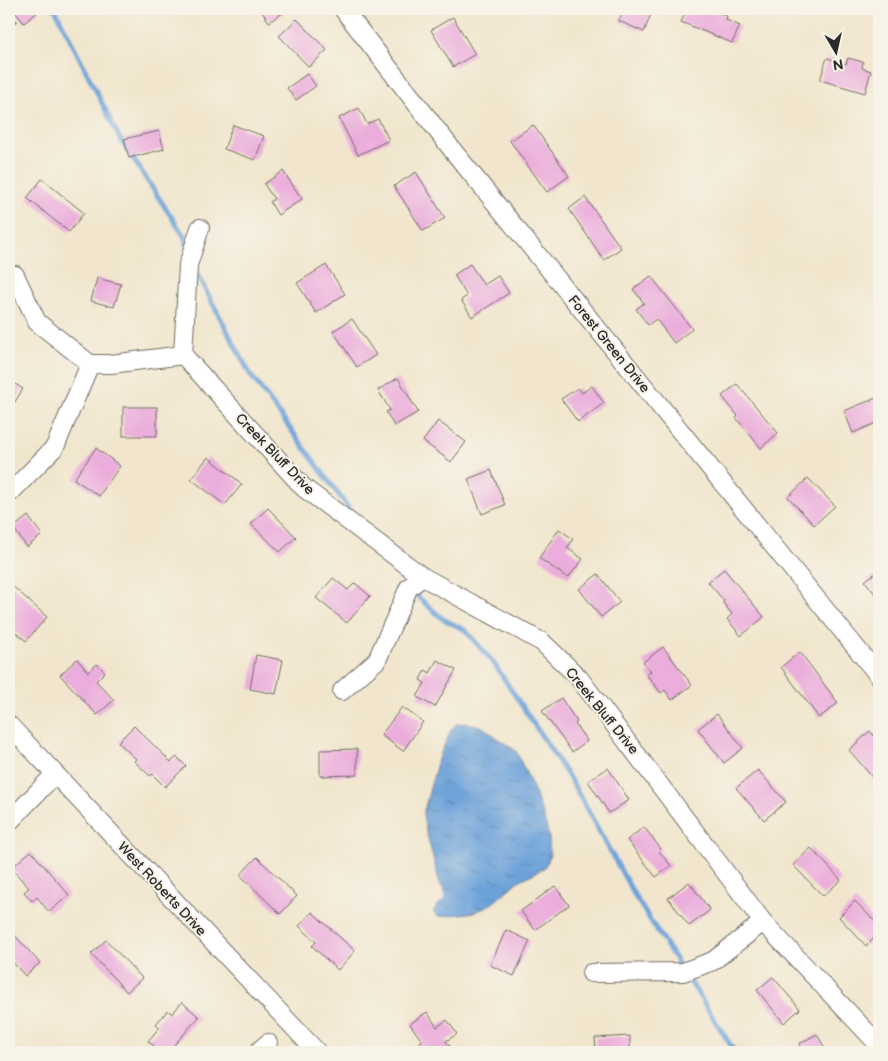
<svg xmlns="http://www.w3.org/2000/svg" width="888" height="1061" viewBox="0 0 888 1061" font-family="'Balsamiq Sans',sans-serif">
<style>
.water{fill:url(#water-ripples);stroke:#4c6682}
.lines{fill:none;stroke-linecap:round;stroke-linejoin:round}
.stream{stroke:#6ca2d9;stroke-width:5}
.building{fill:#ebaddb}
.minor-casing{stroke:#706c64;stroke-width:20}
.minor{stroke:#fff;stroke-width:18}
.labels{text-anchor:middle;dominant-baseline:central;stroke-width:4;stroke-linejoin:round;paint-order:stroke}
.street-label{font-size:14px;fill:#2b2b2b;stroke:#f7f3e8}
</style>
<defs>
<pattern id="water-ripples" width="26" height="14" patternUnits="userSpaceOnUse" patternTransform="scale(1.25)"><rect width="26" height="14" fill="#6ca2d9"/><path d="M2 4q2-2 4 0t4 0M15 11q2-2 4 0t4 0" fill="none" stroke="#5984b0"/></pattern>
</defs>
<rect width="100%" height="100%" fill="#f7f3e8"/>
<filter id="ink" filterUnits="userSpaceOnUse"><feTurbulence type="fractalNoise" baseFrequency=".02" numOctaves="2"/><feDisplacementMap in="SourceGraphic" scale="10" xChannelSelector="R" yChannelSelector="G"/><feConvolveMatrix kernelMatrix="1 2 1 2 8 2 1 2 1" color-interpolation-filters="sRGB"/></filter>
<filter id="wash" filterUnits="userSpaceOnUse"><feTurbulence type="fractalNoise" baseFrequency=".0096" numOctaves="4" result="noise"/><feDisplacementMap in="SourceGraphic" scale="20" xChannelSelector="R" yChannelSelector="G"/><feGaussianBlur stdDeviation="1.12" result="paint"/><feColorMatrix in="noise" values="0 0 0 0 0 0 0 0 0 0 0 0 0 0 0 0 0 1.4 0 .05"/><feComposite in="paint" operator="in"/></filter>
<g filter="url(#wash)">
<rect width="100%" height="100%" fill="#f1e6cd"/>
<polygon class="water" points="468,723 481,726 516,751 533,788 543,815 549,837 550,856 544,868 517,882 493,903 476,912 438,917 433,912 437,906 445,899 444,890 440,884 425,827 423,814 438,759 451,730 456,724"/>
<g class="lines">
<g class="stream">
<polyline points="55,9 120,139 184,236 188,248"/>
<polyline points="194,268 250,374 356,518"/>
<polyline points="385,557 419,598 443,619 465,630 493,662 572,782 636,898 681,968"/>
<polyline points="686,975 735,1052"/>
</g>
</g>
<g id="blocks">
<g class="building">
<polygon points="9,9 36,9 38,12 24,23 15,12 11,15 17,21 9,27"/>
<polygon points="260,9 289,9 269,22"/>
<polygon points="624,9 653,9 644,32 619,21"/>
<polygon points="687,9 709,9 727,16 726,20 740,26 732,43 681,22"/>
<polygon points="453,17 475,54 453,67 431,30"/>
<polygon points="297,19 327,50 309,67 279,36"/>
<polygon points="827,58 846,64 848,58 863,62 862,68 871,71 865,93 820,80"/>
<polygon points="307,74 316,86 296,100 287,88"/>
<polygon points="359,108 367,124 378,119 389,140 358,155 339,118"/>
<polygon points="233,125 264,136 255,160 224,149"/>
<polygon points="533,125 569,176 547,192 510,141"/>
<polygon points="159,131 164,149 129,158 124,139"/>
<polygon points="283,171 302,199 278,215 270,202 274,199 264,184"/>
<polygon points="416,172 445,218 423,231 394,186"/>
<polygon points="42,179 84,213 69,232 27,198"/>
<polygon points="585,197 621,248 604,260 569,209"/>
<polygon points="470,264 484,285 498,276 509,293 472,317 461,300 467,296 454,275"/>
<polygon points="326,265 345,294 316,313 297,283"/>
<polygon points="651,276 692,329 674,343 656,319 648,325 636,309 644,303 633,289"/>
<polygon points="97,278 121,284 114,307 91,301"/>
<polygon points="352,319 376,355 357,367 333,331"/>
<polygon points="398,378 418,412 394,426 386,412 390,410 378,390"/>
<polygon points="9,380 23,389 9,411"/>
<polygon points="737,384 778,433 761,448 736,418 738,416 722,396"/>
<polygon points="592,386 604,403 578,422 561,399 578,388 582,393"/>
<polygon points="876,398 879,406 879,422 853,433 844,411"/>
<rect x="123" y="407" width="34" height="29"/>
<polygon points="438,421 466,442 451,462 423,441"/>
<polygon points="96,448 120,466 99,496 74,479"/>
<polygon points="208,457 242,484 225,505 191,479"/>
<polygon points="491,470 505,505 482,514 468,479"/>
<polygon points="808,478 835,506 814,525 788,497"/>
<polygon points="268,508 296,537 280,552 251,524"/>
<polygon points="28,516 42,535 27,547 13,528"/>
<polygon points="559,529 573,539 567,548 583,559 568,578 539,558"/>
<polygon points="724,569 764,617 741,636 727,619 732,614 723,603 724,601 708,582"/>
<polygon points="879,570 879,599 865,581"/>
<polygon points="598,574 620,602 601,617 579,589"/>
<polygon points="333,578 348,590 355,583 370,596 347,623 316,598"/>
<polygon points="9,583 47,617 26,641 9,626"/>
<polygon points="663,647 692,685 672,700 665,690 661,693 647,675 651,671 643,662"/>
<polygon points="800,652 838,703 819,718 781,667"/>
<polygon points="256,655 283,660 276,694 250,689"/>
<polygon points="77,659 88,672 97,664 105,672 96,681 114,700 97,715 60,675"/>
<polygon points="437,660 456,670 435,707 417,697 425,683 420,680 425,670 430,673"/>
<polygon points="561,698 577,722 575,724 587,741 572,752 542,711"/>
<polygon points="402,707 423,722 403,751 381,735"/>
<polygon points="717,714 743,748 724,763 698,729"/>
<polygon points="134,726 171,762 177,757 186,766 165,787 152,774 150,776 134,761 136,759 118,742"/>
<polygon points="870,731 879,742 879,785 849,750"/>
<polygon points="357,749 357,775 320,776 320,750"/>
<polygon points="608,768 629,800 609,813 588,781"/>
<polygon points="758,770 786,802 764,820 736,788"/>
<polygon points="644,827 661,849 659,851 671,866 656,877 627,840"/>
<polygon points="811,848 841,880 823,896 793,865"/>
<polygon points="31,851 69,895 49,912 37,897 32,901 24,892 29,888 11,868"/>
<polygon points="257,857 297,896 280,914 240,875"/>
<polygon points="689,882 710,910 689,926 668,898"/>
<polygon points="555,886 569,905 535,930 521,911"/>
<polygon points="855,901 879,926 879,933 866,946 839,917"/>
<polygon points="312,912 355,951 338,970 312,946 316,942 299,926"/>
<polygon points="9,929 40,963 25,976 9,958"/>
<polygon points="506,930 530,941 514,976 490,965"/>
<polygon points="106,940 142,978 127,992 91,954"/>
<polygon points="773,977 800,1009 784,1023 757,990"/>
<polygon points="182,1002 199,1017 168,1052 161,1052 148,1041 159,1028 156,1024 168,1010 172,1014"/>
<polygon points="427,1012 437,1027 447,1020 457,1034 446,1041 454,1052 424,1052 418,1044 422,1041 410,1024"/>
<polygon points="817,1034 827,1052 804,1052 799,1044"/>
<polygon points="630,1036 630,1052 596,1052 595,1038"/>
</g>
</g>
</g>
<g filter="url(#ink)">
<use href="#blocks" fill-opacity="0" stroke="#706c64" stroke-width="1"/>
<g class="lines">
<g class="minor-casing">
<g id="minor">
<polyline points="343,9 454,152 879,676"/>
<polyline points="15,275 37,322 90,364 111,364 183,355"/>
<polyline points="183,355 304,488 423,577 542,642 579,678 763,922 879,1045"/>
<polyline points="183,355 188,265 200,228"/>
<polyline points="9,494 55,447 90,364"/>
<polyline points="342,691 377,660 409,587 423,577"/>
<polyline points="9,725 317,1052"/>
<polyline points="9,822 55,774"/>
<polyline points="591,973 683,972 713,961 763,922"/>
<polyline points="258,1052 268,1043"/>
</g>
</g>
<use href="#minor" class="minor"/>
</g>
</g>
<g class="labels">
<g class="street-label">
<text transform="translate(609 344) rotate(51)">Forest Green Drive</text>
<text transform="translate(275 454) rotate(46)">Creek Bluff Drive</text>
<text transform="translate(602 711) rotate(51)">Creek Bluff Drive</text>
<text transform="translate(162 889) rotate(47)">West Roberts Drive</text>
</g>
</g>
<rect width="888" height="1061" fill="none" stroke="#f7f3e8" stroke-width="30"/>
<g transform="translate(836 52) rotate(171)" stroke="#f7f3e8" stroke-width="4" paint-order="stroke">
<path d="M0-4L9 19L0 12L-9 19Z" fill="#2b2b2b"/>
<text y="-8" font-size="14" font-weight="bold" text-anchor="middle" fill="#2b2b2b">N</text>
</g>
</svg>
